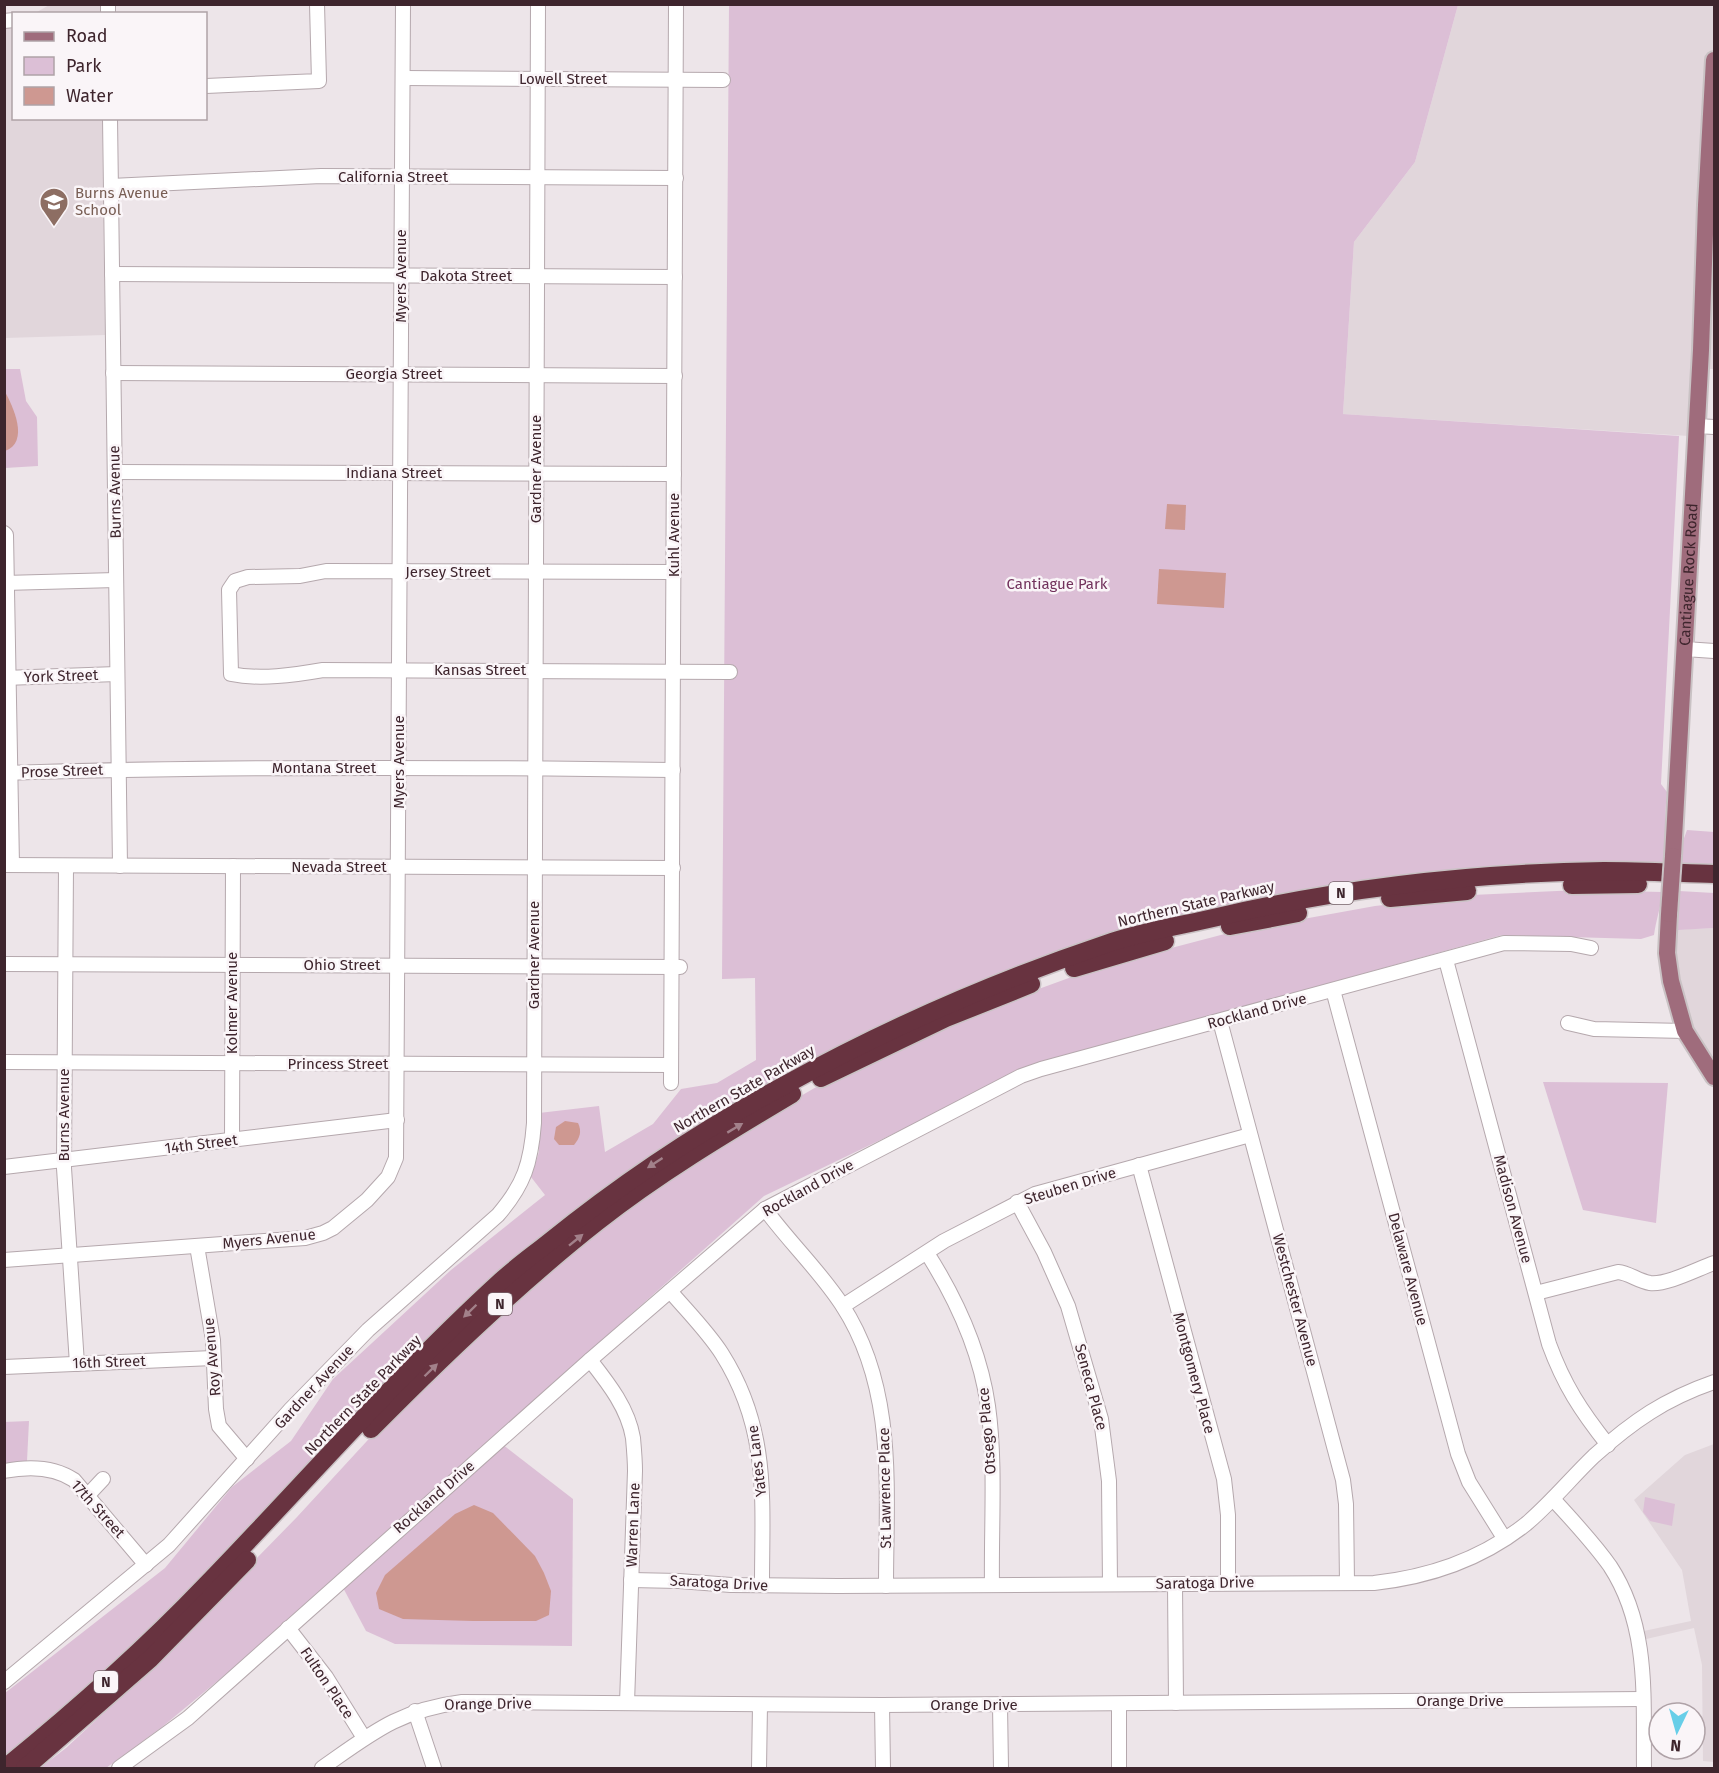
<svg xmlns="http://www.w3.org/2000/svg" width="1719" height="1773" viewBox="0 0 1719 1773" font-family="'Fira Sans',sans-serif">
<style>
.built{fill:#e1d6db}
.green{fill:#dcbfd6}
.water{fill:#ce9891}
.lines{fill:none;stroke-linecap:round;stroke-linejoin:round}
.minor-casing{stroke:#b5a8ad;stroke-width:16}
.major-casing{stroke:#c9c2c4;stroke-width:20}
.highway-casing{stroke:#c9c2c4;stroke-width:21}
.minor{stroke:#fff;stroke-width:14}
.major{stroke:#9f6c7c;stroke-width:16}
.highway{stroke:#683340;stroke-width:18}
.major-bridge-casing{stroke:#c9c2c4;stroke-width:20;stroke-linecap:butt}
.major-bridge{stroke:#9f6c7c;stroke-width:16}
.oneway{fill:#a2818a}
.labels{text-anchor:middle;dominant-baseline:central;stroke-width:5;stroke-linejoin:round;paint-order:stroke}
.shield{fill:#faf5f8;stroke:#76636a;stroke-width:1.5}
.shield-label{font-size:14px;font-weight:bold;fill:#3e252d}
.street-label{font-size:15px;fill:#3e252d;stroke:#faf5f8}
.education-label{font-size:15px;fill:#785e54;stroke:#faf5f8;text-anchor:start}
.park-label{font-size:15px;fill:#72325c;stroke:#faf5f8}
</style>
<rect width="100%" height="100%" fill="#ede5e9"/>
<g class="built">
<polygon points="51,4 101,5 101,13 37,13 37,12"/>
<polygon points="1458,5 1714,5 1714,369 1694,369 1689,436 1343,414 1354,242 1415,162"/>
<polygon points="13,24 14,118 102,119 105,335 5,338 4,25"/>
<polygon points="1714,928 1714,1077 1685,1031 1668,930"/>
<polygon points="1714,1444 1714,1762 1703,1761 1702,1665 1694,1628 1642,1640 1639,1632 1691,1621 1682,1570 1634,1500 1685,1455"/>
</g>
<g class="green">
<path d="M729 5H1458L1415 162 1354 242 1343 414 1679 436 1661 784 1667 792C1664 817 1666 842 1664 867L1342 884 991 978 992 1006 1099 967 1236 931 1375 906 1472 895 1579 890 1662 892C1661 907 1656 920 1654 935L1641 939 1502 935 1038 1064 764 1196 359 1556 232 1669 162 1727 106 1768H40L66 1748 125 1693 297 1517 401 1404 447 1359 619 1212 742 1130 818 1086 884 1053 895 1052 943 1028 952 995 709 1125 248 1533 132 1646 64 1709 5 1757V1693L165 1568 232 1487 291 1441 333 1379 451 1270 545 1195 531 1177 539 1152V1113L599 1106 605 1152 653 1124 681 1089 717 1083 756 1060 755 978 722 979Z"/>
<polygon points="4,369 20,369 26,401 37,417 38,466 5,468"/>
<polygon points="1687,830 1714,832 1714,869 1681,868 1683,841"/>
<polygon points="1679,891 1714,893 1714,928 1678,930"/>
<polygon points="1543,1082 1668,1083 1656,1223 1583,1210"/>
<polygon points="29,1421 27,1461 5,1467 4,1422"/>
<polygon points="498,1441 573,1499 572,1646 395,1644 366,1631 340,1582"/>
<polygon points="1645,1497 1675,1504 1672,1526 1650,1521 1643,1512"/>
</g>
<g class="water">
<path d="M4 390C13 406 30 442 5 451Z"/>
<polygon points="1167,504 1186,505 1185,530 1165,529"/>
<polygon points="1159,569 1226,573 1224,608 1157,604"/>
<path d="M565 1121 578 1123C582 1131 580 1138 574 1145H559L554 1139 556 1127Z"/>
<polygon points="474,1505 493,1513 535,1556 544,1573 551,1591 549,1615 536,1621 473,1621 403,1619 379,1609 376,1593 385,1575 455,1514"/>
</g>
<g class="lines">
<g class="minor-casing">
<g id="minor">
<polyline points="108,4 108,14"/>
<polyline points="4,21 14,20"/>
<polyline points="404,78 723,80"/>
<polyline points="206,86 319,81 317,4"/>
<polyline points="110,118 120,866"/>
<polyline points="111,186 321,176 676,178"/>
<polyline points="112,274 675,277"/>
<polyline points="113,373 675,376"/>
<polyline points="1697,426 1714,427"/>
<polyline points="115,472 674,474"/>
<polyline points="4,533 6,535 12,865"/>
<path d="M674 572 326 571 300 576 248 577 235 581 229 590 231 674C260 680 294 675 323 670L730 672"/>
<polyline points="4,583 116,580"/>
<polyline points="1685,649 1714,651"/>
<polyline points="4,678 117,674"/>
<path d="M4 773C227 766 450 767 673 770"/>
<polyline points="4,865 673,868"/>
<polyline points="66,866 64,1168 77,1364"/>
<path d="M1446 960 1549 1344C1564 1385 1581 1411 1608 1445"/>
<polyline points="4,964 680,967"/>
<polyline points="1333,990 1458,1454 1469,1482 1504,1538"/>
<polyline points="1220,1021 1343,1480 1346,1504 1347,1582"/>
<polyline points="1568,1023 1594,1029 1685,1031"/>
<polyline points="4,1062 671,1065"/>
<polyline points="671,1083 676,4"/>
<polyline points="232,1140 233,866"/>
<polyline points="1139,1165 1224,1479 1228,1515 1228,1583"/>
<polyline points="4,1167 397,1120"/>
<polyline points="1017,1202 1044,1252 1068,1306 1101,1419 1109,1481 1110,1584"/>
<path d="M765 1209C789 1242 820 1271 842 1305 897 1389 886 1491 886 1586"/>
<polyline points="197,1246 213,1340 216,1409 219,1426 247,1459"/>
<path d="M927 1253C957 1300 980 1350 988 1406 996 1463 991 1527 992 1585"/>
<polyline points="4,1260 305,1238 323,1233 333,1228 367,1200 388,1177 396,1158 403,4"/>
<path d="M670 1291C687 1311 708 1332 722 1354 770 1430 762 1500 762 1585"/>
<path d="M1536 1293 1618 1272C1629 1273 1638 1281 1650 1283 1667 1285 1697 1269 1714 1263"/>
<polyline points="843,1306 944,1241 1035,1194 1250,1135"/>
<path d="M590 1360C608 1383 628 1408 633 1438 634 1449 635 1460 635 1471L627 1703"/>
<polyline points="4,1367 213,1358"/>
<path d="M4 1471C29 1466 53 1466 74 1480L146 1565"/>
<polyline points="88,1495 103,1479"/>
<path d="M1553 1499C1573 1521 1593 1542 1610 1566 1650 1627 1643 1699 1644 1768"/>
<path d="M631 1580 679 1581 731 1585 838 1586 1374 1583C1429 1577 1482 1559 1526 1524 1551 1503 1571 1478 1594 1456 1633 1421 1665 1399 1714 1382"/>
<polyline points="1175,1584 1176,1703"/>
<polyline points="288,1628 326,1677 364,1738"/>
<path d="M4 1682 169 1545 290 1410 368 1330 498 1215C524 1185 531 1163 534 1123L538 4"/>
<polyline points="1119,1704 1119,1768"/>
<polyline points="882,1705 883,1768"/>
<polyline points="1000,1705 1001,1768"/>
<polyline points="415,1711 434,1768"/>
<polyline points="119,1768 188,1718 590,1360 765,1209 973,1101 1021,1076 1041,1069 1504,943 1571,944 1591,948"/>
<path d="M322 1768C372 1733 399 1710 462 1702L882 1705 1643 1699"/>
<polyline points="759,1768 760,1705"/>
</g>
</g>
<g class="major-casing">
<g id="major">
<path id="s1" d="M1673 856 1701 350 1706 205 1714 60"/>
<polyline points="1669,914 1667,953 1671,981 1685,1031 1714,1077"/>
</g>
</g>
<g class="highway-casing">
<g id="highway">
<polyline points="1572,885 1638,884"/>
<polyline points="1390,898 1467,891"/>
<polyline points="1230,926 1298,913"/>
<polyline points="1074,968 1165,941"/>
<polyline points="821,1078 946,1018 1031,984"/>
<path d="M371 1429C443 1356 517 1285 597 1222 658 1174 725 1134 792 1094"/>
<path d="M5 1768C75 1711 143 1651 206 1585 304 1484 397 1376 501 1281 516 1267 533 1255 548 1243 622 1183 700 1131 783 1086 886 1029 993 982 1106 944 1140 932 1178 926 1213 918 1341 888 1472 873 1604 871 1640 871 1678 873 1714 874"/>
<polyline points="25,1768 150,1659 247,1560"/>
</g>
</g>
<use href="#minor" class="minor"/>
<use href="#major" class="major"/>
<use href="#highway" class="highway"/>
<g class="major-bridge-casing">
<polyline id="major-bridge" points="1669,914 1673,856"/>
</g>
<use href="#major-bridge" class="major-bridge"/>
</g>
<defs><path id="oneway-solid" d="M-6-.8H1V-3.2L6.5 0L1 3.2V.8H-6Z" transform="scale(1.5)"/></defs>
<g class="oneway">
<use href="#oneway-solid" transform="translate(735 1128) rotate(-31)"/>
<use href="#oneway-solid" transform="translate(655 1163) rotate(147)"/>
<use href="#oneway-solid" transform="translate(576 1240) rotate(-39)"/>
<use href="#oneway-solid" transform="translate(470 1311) rotate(136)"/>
<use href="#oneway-solid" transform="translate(431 1370) rotate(-44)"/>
</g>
<defs>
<g id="school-pin" transform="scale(1.5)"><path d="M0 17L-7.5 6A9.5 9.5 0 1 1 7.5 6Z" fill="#8d6e63" stroke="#faf5f8"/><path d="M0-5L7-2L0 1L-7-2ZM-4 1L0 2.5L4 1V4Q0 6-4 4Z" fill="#fff"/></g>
</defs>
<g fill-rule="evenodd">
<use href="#school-pin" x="54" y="202"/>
</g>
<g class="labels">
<g class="shield">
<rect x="1329" y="882" width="24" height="22" rx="4.5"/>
<rect x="488" y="1293" width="24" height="22" rx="4.5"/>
<rect x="94" y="1671" width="24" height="22" rx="4.5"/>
</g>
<g class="shield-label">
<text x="1341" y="893">N</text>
<text x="500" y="1304">N</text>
<text x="106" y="1682">N</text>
</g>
<g class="street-label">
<text x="563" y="79">Lowell Street</text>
<text x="393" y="177">California Street</text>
<text transform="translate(401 276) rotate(-90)">Myers Avenue</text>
<text x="466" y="276">Dakota Street</text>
<text x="394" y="374">Georgia Street</text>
<text transform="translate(536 469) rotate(-90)">Gardner Avenue</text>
<text x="394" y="473">Indiana Street</text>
<text transform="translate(115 492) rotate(-91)">Burns Avenue</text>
<text transform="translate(674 535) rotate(-90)">Kuhl Avenue</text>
<text x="448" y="572">Jersey Street</text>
<text stroke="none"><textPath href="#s1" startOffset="282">Cantiague Rock Road</textPath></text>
<text x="480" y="670">Kansas Street</text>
<text transform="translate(61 676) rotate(-2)">York Street</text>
<text transform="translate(399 762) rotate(-90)">Myers Avenue</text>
<text x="324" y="768">Montana Street</text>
<text transform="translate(62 771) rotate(-2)">Prose Street</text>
<text x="339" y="867">Nevada Street</text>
<text transform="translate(1196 904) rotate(-13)">Northern State Parkway</text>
<text transform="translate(534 955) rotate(-90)">Gardner Avenue</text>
<text x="342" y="965">Ohio Street</text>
<text transform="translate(232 1003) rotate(-90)">Kolmer Avenue</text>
<text transform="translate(1257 1011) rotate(-15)">Rockland Drive</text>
<text x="338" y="1064">Princess Street</text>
<text transform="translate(744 1089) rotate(-30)">Northern State Parkway</text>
<text transform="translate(64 1115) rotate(-90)">Burns Avenue</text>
<text transform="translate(201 1144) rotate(-7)">14th Street</text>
<text transform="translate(1070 1186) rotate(-17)">Steuben Drive</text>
<text transform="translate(808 1188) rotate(-29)">Rockland Drive</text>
<text transform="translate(1513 1209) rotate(75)">Madison Avenue</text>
<text transform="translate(269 1239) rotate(-6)">Myers Avenue</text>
<text transform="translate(1408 1269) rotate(75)">Delaware Avenue</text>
<text transform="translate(1295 1300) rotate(75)">Westchester Avenue</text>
<text transform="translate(212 1357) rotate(-95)">Roy Avenue</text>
<text transform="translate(109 1362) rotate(-2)">16th Street</text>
<text transform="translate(1194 1373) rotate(75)">Montgomery Place</text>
<text transform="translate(314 1387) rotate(-47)">Gardner Avenue</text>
<text transform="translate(1091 1387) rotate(75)">Seneca Place</text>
<text transform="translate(363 1395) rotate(-46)">Northern State Parkway</text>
<text transform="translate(987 1431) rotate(-95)">Otsego Place</text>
<text transform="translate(757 1461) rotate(-97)">Yates Lane</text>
<text transform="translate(885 1488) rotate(-91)">St Lawrence Place</text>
<text transform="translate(434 1497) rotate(-41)">Rockland Drive</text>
<text transform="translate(98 1509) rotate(48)">17th Street</text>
<text transform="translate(633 1525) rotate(-88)">Warren Lane</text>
<text transform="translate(719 1583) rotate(3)">Saratoga Drive</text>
<text transform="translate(1205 1583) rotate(-1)">Saratoga Drive</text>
<text transform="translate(327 1683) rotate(56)">Fulton Place</text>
<text x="1460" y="1701">Orange Drive</text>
<text transform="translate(488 1704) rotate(-1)">Orange Drive</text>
<text x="974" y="1705">Orange Drive</text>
</g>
<g class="education-label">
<text x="75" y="193">Burns Avenue<tspan x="75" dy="17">School</tspan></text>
</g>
<g class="park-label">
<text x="1057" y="584">Cantiague Park</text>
</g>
</g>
<rect width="1719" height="1773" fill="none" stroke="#3e252d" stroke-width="12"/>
<rect x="12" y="12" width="195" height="108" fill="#faf5f8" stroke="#afa2a7" stroke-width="1.5"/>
<rect x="24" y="32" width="30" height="9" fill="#9f6c7c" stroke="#afa2a7" stroke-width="1.5"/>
<text x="66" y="42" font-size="18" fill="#3e252d">Road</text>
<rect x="24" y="57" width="30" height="18" fill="#dcbfd6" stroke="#afa2a7" stroke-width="1.5"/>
<text x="66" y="72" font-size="18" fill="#3e252d">Park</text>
<rect x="24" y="87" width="30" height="18" fill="#ce9891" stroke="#afa2a7" stroke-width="1.5"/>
<text x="66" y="102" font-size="18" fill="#3e252d">Water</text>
<g transform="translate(1677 1731) rotate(185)"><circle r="28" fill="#faf5f8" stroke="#afa2a7" stroke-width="1.5"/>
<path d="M0-4.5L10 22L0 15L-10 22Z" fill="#67cee8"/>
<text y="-9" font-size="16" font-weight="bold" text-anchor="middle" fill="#3e252d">N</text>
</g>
</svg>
